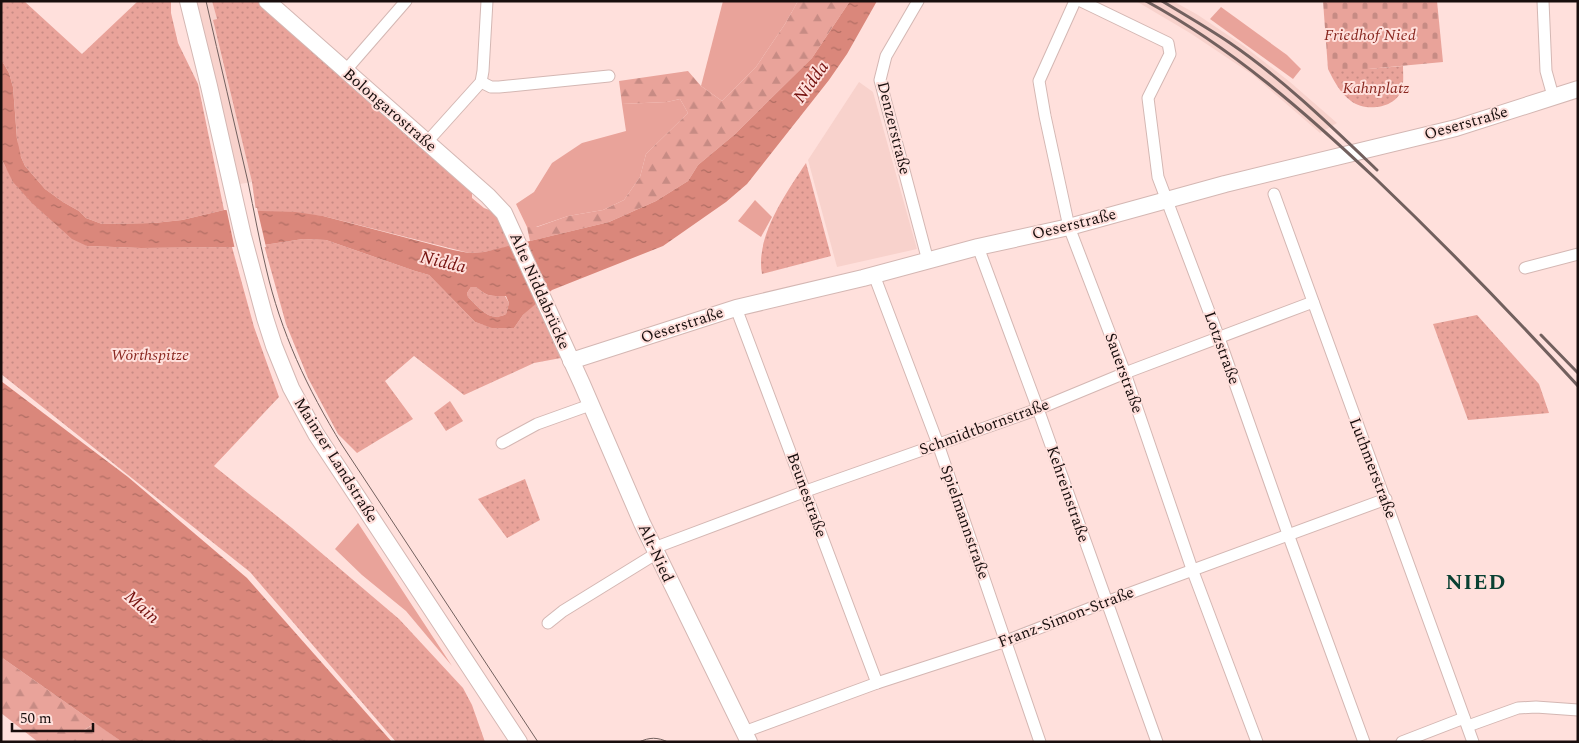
<svg xmlns="http://www.w3.org/2000/svg" width="1579" height="743" viewBox="0 0 1579 743" font-family="Spectral,serif">
<style>
.built{fill:#f8d2cc}
.green{fill:#e9a39a}
.forest{fill:url(#forest-firs)}
.cemetery{fill:url(#cemetery-stones)}
.park{fill:url(#park-dots)}
.water{fill:url(#water-ripples);fill-rule:evenodd}
.pier{fill:#ffe0dc}
.lines{fill:none;stroke-linecap:round;stroke-linejoin:round}
.street-casing{stroke:#d4b7b3;stroke-width:13}
.secondary-casing{stroke:#d4b7b3;stroke-width:18}
.street{stroke:#fff;stroke-width:11}
.secondary{stroke:#fff;stroke-width:16}
.tram{stroke:#72605e;stroke-width:1}
.rail{stroke:#72605e;stroke-width:3}
.labels{text-anchor:middle;dominant-baseline:central;stroke-width:4;stroke-linejoin:round;paint-order:stroke}
.park-label{font-size:16px;font-style:italic;fill:#8a2821;stroke:#ffe0dc}
.street-label{font-size:16px;fill:#180e0d;stroke:#ffe0dc}
.water-label{font-size:18px;font-style:italic;fill:#76120f;stroke:#ffe0dc}
.district-label{font-size:21px;font-weight:bold;letter-spacing:1px;fill:#0a4133;stroke:#ffe0dc}
</style>
<defs>
<pattern id="forest-firs" width="22" height="20" patternUnits="userSpaceOnUse" patternTransform="scale(1.25)"><rect width="22" height="20" fill="#e9a39a"/><path d="M5 1l3.5 6h-7zM16 11l3.5 6h-7z" fill="#c78b84"/></pattern>
<pattern id="cemetery-stones" width="16" height="16" patternUnits="userSpaceOnUse" patternTransform="scale(1.25)"><rect width="16" height="16" fill="#e9a39a"/><path d="M2 7V4a2 2 0 0 1 4 0v3zM10 15v-3a2 2 0 0 1 4 0v3z" fill="#c78b84"/></pattern>
<pattern id="park-dots" width="8" height="8" patternUnits="userSpaceOnUse" patternTransform="scale(1.25)"><rect width="8" height="8" fill="#e9a39a"/><path d="M2 2h.1M6 6h.1" fill="none" stroke="#c78b84" stroke-width="1.8" stroke-linecap="round"/></pattern>
<pattern id="water-ripples" width="26" height="14" patternUnits="userSpaceOnUse" patternTransform="scale(1.25)"><rect width="26" height="14" fill="#da877b"/><path d="M2 4q2-2 4 0t4 0M15 11q2-2 4 0t4 0" fill="none" stroke="#b06d63"/></pattern>
</defs>
<rect width="100%" height="100%" fill="#ffe0dc"/>
<g class="built">
<polygon points="195,1 212,1 217,19 213,21 252,182 240,184"/>
<polygon points="1136,1 1173,1 1198,15 1244,46 1290,82 1337,123 1320,133 1253,75 1190,33"/>
<polygon points="859,82 873,92 917,249 837,267 808,160"/>
</g>
<g class="green">
<polygon points="723,1 798,1 785,24 756,67 722,101 701,86"/>
<polygon points="1221,7 1287,55 1301,69 1293,79 1210,19"/>
<polygon points="680,99 688,113 646,154 640,177 624,200 603,210 568,216 536,227 527,227 516,204 534,192 552,163 582,143 626,131 622,104 667,102"/>
<polygon points="755,200 772,217 761,237 738,221"/>
<polygon points="358,523 452,666 406,611 362,575 335,549"/>
</g>
<g class="forest">
<polygon points="798,1 850,1 812,58 734,135 698,165 688,181 656,201 609,222 530,241 527,227 537,227 568,216 603,210 624,200 640,177 646,154 688,113 680,99 667,102 622,104 619,81 688,71 701,86 722,101 756,67 785,24"/>
<polygon points="1,657 95,723 76,735 96,723 122,742 38,742 1,713"/>
</g>
<polygon class="cemetery" points="1323,1 1437,1 1443,62 1368,69 1328,69"/>
<g class="park">
<polygon points="1,1 24,1 82,54 138,1 171,1 171,13 178,43 198,84 224,210 182,220 154,223 102,224 86,218 79,211 63,202 45,189 25,166 18,150 13,87 9,73 1,59"/>
<polygon points="212,1 260,1 472,192 472,198 484,208 492,211 501,222 512,246 484,252 469,253 323,216 256,211 252,182 213,20 217,19"/>
<path d="M1403 66C1403 73 1404 82 1402 89 1396 109 1365 112 1351 101 1340 93 1334 81 1328 69H1368Z"/>
<polygon points="1,158 6,168 87,246 141,248 232,247 254,327 279,397 214,466 292,528 399,619 463,688 472,705 485,742 396,742 250,572 1,374"/>
<path d="M806 163 831 256 762 274C755 237 786 193 806 163Z"/>
<polygon points="303,239 326,240 415,271 429,275 475,322 484,325 514,328 523,315 536,303 561,358 534,363 464,395 414,356 385,381 413,419 357,453 338,434 308,378 286,324 264,245"/>
<path d="M471 287H476C488 297 490 296 505 296L509 303 506 314C490 323 479 308 468 297L467 293Z"/>
<polygon points="1477,315 1539,384 1549,413 1468,420 1433,324"/>
<polygon points="450,401 463,421 446,431 434,413"/>
<polygon points="525,479 540,520 507,538 478,499"/>
</g>
<g class="water">
<path d="M850 1H877L847 54 829 80 747 184 726 202 663 246 552 290 523 315 514 328H492L475 322 429 275 415 271 326 240 303 239 264 245 232 247 141 248 87 246 72 239 32 203 13 182 1 158V59L9 73 13 87 17 139 21 157 25 166 45 189 63 202 79 211 86 218 102 224 154 223 182 220 224 210 295 212 323 216 453 250 469 253 484 252 609 222 656 201 688 181 698 165 734 135 812 58ZM471 287H476C488 297 490 296 506 296L509 303 506 314C490 323 479 308 468 297L467 293Z"/>
<polygon points="1,381 128,477 247,578 392,742 122,742 1,657"/>
</g>
<polygon class="pier" points="226,207 257,208 266,247 235,250"/>
<g class="lines">
<g class="street-casing">
<g id="street">
<polyline points="918,1 886,56 880,80 928,261"/>
<polyline points="1075,1 1039,81 1045,116 1069,227 1125,373 1192,569 1257,742"/>
<polyline points="1081,1 1168,43 1170,54 1148,98 1158,177 1219,338 1288,534 1364,742"/>
<polyline points="1543,1 1546,71 1553,96"/>
<polyline points="346,70 406,1"/>
<polyline points="481,82 491,87 499,87 609,76"/>
<polyline points="427,142 481,82 483,71 487,1"/>
<polyline points="1274,194 1473,742"/>
<polyline points="978,247 1038,409 1157,742"/>
<polyline points="1525,268 1578,254"/>
<polyline points="874,275 938,444 1040,742"/>
<polyline points="736,308 877,683"/>
<polyline points="502,443 537,424 590,405"/>
<polyline points="654,548 806,491 1038,409 1125,373 1313,302"/>
<polyline points="548,623 563,611 657,553"/>
<polyline points="1468,726 1518,708 1536,707 1578,710"/>
<polyline points="744,732 877,683 1006,641 1106,602 1386,499"/>
<polyline points="1402,742 1464,718"/>
</g>
</g>
<g class="secondary-casing">
<g id="secondary">
<polyline points="188,1 209,86 243,236 265,318 274,346 291,388 316,434 519,742"/>
<polyline points="267,1 488,196 504,213 582,384 642,523 749,742"/>
<polyline points="571,361 736,308 863,278 978,247 1069,227 1225,184 1456,128 1578,89"/>
</g>
</g>
<use href="#street" class="street"/>
<use href="#secondary" class="secondary"/>
<g class="tram">
<path d="M206 1C220 62 234 122 248 182 254 211 259 239 266 268 281 333 307 388 342 445L538 742"/>
<path d="M639 742C650 737 657 737 668 742"/>
</g>
<g class="rail">
<path d="M1146 1C1232 48 1305 112 1376 179 1446 246 1513 315 1578 386"/>
<path d="M1162 1C1185 15 1208 28 1230 43 1284 80 1331 126 1377 170"/>
<polyline points="1541,335 1578,373"/>
</g>
</g>
<g class="labels">
<g class="park-label">
<text x="1370" y="35">Friedhof Nied</text>
<text x="1376" y="88">Kahnplatz</text>
<text x="150" y="355">Wörthspitze</text>
</g>
<g class="street-label">
<text transform="translate(390 110) rotate(41)">Bolongarostraße</text>
<text transform="translate(1466 123) rotate(-16)">Oeserstraße</text>
<text transform="translate(894 128) rotate(76)">Denzerstraße</text>
<text transform="translate(1074 224) rotate(-14)">Oeserstraße</text>
<text transform="translate(540 291) rotate(66)">Alte Niddabrücke</text>
<text transform="translate(682 325) rotate(-18)">Oeserstraße</text>
<text transform="translate(1222 348) rotate(70)">Lotzstraße</text>
<text transform="translate(1124 373) rotate(70)">Sauerstraße</text>
<text transform="translate(984 427) rotate(-20)">Schmidtbornstraße</text>
<text transform="translate(336 460) rotate(58)">Mainzer Landstraße</text>
<text transform="translate(1373 468) rotate(69)">Luthmerstraße</text>
<text transform="translate(1068 494) rotate(71)">Kehreinstraße</text>
<text transform="translate(807 495) rotate(70)">Beunestraße</text>
<text transform="translate(965 522) rotate(71)">Spielmannstraße</text>
<text transform="translate(656 553) rotate(65)">Alt-Nied</text>
<text transform="translate(1066 617) rotate(-21)">Franz-Simon-Straße</text>
</g>
<g class="water-label">
<text transform="translate(811 82) rotate(-54)">Nidda</text>
<text transform="translate(443 262) rotate(13)">Nidda</text>
<text transform="translate(142 607) rotate(42)">Main</text>
</g>
<g class="district-label">
<text x="1476" y="583">NIED</text>
</g>
</g>
<rect width="1579" height="743" fill="none" stroke="#180e0d" stroke-width="5"/>
<path d="M12 723v8h81v-8" fill="none" stroke="#180e0d" stroke-width="2.5"/>
<text x="20" y="723" font-size="15" fill="#180e0d" stroke="#ffe0dc" stroke-width="4" paint-order="stroke">50 m</text>
</svg>
